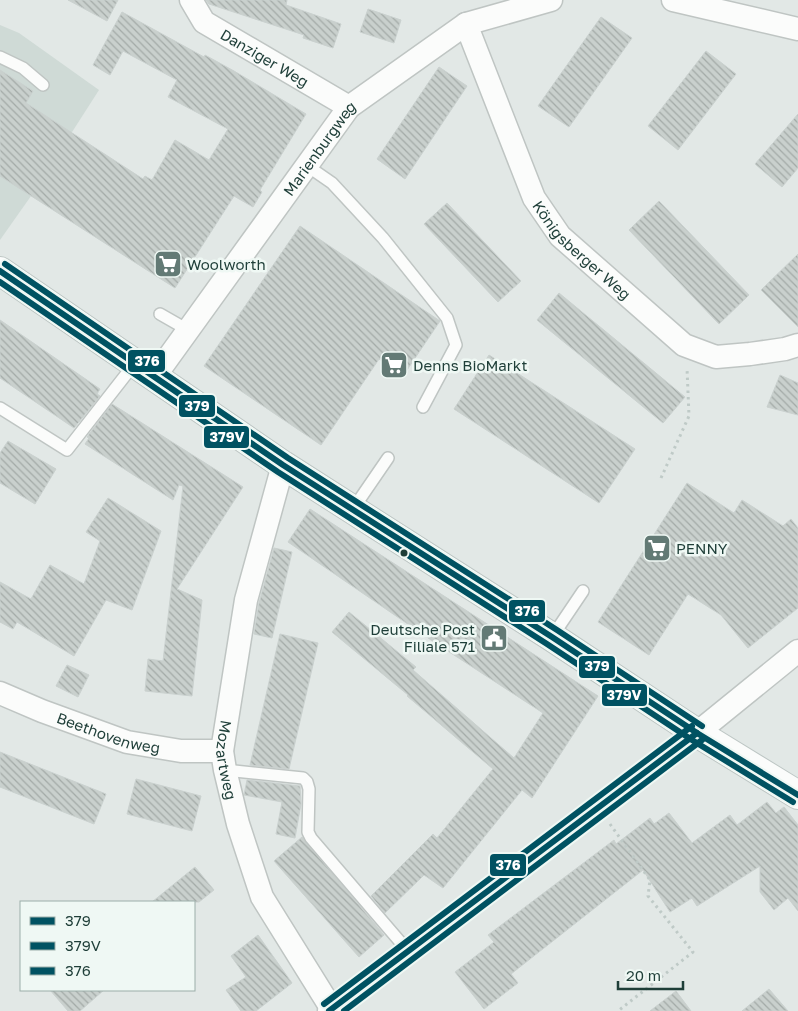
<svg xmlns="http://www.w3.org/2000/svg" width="798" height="1011" viewBox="0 0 798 1011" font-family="'Golos Text',sans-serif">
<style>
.built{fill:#cfdad6}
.building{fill:url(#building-back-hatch);stroke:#cad1cf}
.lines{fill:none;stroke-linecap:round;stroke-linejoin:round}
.lane-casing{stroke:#bfc5c3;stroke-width:14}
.street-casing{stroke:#bfc5c3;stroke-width:25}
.secondary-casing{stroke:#bdc6c4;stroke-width:30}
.path{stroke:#bfcac7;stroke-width:3;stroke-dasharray:2.5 4;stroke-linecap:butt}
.lane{stroke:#fbfcfb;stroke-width:11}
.street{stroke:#fbfcfb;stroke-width:22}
.secondary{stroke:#fbfcfb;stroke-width:28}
.bus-1-casing{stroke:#eff8f4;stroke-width:10}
.bus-2-casing{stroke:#eff8f4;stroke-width:10}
.bus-3-casing{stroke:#eff8f4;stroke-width:10}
.bus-1{stroke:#005262;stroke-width:6}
.bus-2{stroke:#005262;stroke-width:6}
.bus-3{stroke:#005262;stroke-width:6}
.bus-dot{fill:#1e3e38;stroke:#eff8f4;stroke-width:2}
.labels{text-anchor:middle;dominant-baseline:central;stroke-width:5;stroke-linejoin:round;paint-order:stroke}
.street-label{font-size:15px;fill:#1e3e38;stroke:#eff8f4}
.poi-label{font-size:15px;fill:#1e3e38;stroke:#eff8f4;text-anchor:start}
.line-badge{stroke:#eff8f4;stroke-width:2}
.badge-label{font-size:14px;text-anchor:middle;font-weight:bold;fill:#fff}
</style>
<defs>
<pattern id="building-back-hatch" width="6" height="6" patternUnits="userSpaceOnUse" patternTransform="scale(1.25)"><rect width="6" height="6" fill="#c9d0cd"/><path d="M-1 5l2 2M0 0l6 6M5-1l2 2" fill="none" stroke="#a3aaa7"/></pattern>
</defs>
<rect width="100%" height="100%" fill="#e2e8e6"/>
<polygon class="built" points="0,25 19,33 99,90 31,196 0,240"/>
<g class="building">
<polygon points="68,0 118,0 107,21"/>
<polygon points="206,0 287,0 286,5 341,24 333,48 303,38 304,35 209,4"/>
<polygon points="368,9 401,20 394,43 360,32"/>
<polygon points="122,12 204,57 205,55 234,71 306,114 260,190 262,192 253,207 234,196 175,288 0,176 0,70 33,91 26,103 143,179 145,176 152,180 175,140 209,160 228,129 168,97 177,80 123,51 110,75 93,65"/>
<polygon points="601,17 632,38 569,127 538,106"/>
<polygon points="706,51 736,74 678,150 648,126"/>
<polygon points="439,67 467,86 405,179 377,159"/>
<polygon points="798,114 798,168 782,187 755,164"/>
<polygon points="659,201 749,295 719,324 629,230"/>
<polygon points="447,203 521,281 498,302 424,224"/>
<polygon points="300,226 440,321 403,376 379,359 321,445 204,366"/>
<polygon points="798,254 798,327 761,290"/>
<polygon points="559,293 685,397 663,423 537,320"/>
<polygon points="0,320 100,389 97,394 100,396 74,428 0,378"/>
<polygon points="489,355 635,449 599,503 454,409"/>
<polygon points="780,375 798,383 798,415 767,407"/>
<polygon points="112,404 243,487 177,589 202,600 192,696 145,691 148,659 163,661 183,486 179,485 173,500 85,444 89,438 87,437"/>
<polygon points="8,441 56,469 35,504 0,483 0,453"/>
<polygon points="687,483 734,513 742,500 783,526 791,519 798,528 798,608 748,648 721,615 688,594 649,655 598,622"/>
<polygon points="108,498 161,531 132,610 106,600 74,656 17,622 13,629 0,622 0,582 31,599 50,565 84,584 100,541 86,532"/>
<polygon points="310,509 598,696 532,798 522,790 443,888 424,875 385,913 371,896 433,834 437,838 493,769 407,696 408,695 332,632 349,612 416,667 413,670 514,758 543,713 434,642 288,542"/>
<polygon points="274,548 292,552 272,638 254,634 259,603"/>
<polygon points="280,634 318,643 289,769 250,765"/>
<polygon points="67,665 89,675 78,697 56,686"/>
<polygon points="0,752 106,794 94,824 0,787"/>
<polygon points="136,779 201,796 192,831 127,814"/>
<polygon points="247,780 300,786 301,804 295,838 276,834 282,802 244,795"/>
<polygon points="767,802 776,813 784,807 798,825 798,911 788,898 774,910 760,892 760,866 697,906 692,898 670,912 643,870 511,974 518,983 484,1009 455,972 494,942 488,935 614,840 616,844 650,818 654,824 669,813 692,843 730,815 737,825"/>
<polygon points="302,837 384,935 359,957 274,861"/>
<polygon points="195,867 214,890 199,902 152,902"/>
<polygon points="258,935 292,983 256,1011 241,1011 226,990 246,977 231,956"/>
<polygon points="769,989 788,1011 742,1011"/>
<polygon points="50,990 104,990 80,1011 68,1011"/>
<polygon points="676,991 691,1011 650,1011"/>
</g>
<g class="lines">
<g class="lane-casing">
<g id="lane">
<polyline points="0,57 23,68 43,85"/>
<polyline points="306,165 332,183 383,238 447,318 456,345 423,407"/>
<polyline points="160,314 188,330"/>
<polyline points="0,408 67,450 135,363"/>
<polyline points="353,509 388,458"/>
<polyline points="552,637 583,591"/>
<polyline points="225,770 303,778 307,782 309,789 308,832 311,838 408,951"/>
</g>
</g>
<g class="street-casing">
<g id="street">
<path id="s1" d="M191 0 204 22 349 107"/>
<polyline points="673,0 798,29"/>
<path id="s2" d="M466 24 534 198 560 236 684 345 716 357 750 354 785 349 798 345"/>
<path id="s3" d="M155 376 349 107 466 24 551 0"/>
<path id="s4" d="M283 465 246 600 222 751 225 770 238 824 262 897 333 1011"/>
<path id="s5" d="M0 693 42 711 127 742 181 751H222"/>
<polyline points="329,1011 697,733 798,651"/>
</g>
</g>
<g class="secondary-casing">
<polyline id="secondary" points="0,271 283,465 552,637 697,733 798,795"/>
</g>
<g class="path">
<polyline points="661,478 689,416 687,368"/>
<polyline points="610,824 650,880 648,896 693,952 618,1011"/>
</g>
<use href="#lane" class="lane"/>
<use href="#street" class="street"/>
<use href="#secondary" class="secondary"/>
<g class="bus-1-casing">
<g id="bus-1">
<polyline points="0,271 283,465 552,637 697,733 798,795"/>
<polyline points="329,1011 697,733"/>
</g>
</g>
<g class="bus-2-casing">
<g id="bus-2">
<polyline points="0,282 278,472 547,644 692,740 793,802"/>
<polyline points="344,1011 702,740"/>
</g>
</g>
<g class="bus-3-casing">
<g id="bus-3">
<polyline points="5,264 288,458 557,630 702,726"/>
<polyline points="324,1004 692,726"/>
</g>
</g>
<use href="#bus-1" class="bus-1"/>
<use href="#bus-2" class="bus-2"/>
<use href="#bus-3" class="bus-3"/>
</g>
<defs>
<g id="supermarket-square" transform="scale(1.4375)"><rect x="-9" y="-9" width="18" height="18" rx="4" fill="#637a75" stroke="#eff8f4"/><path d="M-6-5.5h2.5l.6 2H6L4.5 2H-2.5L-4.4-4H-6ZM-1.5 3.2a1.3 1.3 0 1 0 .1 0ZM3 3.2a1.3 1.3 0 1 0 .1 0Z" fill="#fff"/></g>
<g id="civic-square" transform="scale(1.4375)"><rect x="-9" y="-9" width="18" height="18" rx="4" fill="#637a75" stroke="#eff8f4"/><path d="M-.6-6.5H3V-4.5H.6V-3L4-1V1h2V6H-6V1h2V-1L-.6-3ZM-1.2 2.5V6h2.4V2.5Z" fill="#fff"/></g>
</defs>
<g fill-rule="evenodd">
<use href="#supermarket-square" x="168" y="264"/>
<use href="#supermarket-square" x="394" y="365"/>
<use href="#supermarket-square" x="657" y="548"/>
<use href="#civic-square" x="494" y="638"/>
</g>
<circle class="bus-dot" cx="404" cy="553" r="4.5"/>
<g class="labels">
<g class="street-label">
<text stroke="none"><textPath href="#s1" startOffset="96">Danziger Weg</textPath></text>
<text stroke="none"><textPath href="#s3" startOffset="281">Marienburgweg</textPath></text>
<text stroke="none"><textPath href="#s2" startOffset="258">Königsberger Weg</textPath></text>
<text stroke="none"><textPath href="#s5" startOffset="116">Beethovenweg</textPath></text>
<text stroke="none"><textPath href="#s4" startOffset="302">Mozartweg</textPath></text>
</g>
<g class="poi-label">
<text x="187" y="264">Woolworth</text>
<text x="413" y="365">Denns BioMarkt</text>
<text x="676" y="548">PENNY</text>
<text x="475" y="629" text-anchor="end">Deutsche Post<tspan x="475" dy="17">Filiale 571</tspan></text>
</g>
</g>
<g class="line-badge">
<rect x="127" y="349" width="39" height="24" rx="5" fill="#005262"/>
<rect x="178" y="394" width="38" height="24" rx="5" fill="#005262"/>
<rect x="203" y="425" width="47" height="24" rx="5" fill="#005262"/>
<rect x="508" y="599" width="38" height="24" rx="5" fill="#005262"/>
<rect x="578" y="655" width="38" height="24" rx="5" fill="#005262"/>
<rect x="601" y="683" width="47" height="24" rx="5" fill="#005262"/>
<rect x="489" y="853" width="38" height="24" rx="5" fill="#005262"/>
</g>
<g class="badge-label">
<text x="147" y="366">376</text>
<text x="197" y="411">379</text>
<text x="227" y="442">379V</text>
<text x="527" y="616">376</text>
<text x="597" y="671">379</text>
<text x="624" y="700">379V</text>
<text x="508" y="870">376</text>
</g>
<rect x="20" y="901" width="175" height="90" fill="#eff8f4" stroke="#9baea9"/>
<rect x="30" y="917" width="25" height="8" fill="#005262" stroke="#9baea9"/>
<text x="65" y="926" font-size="15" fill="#1e3e38">379</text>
<rect x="30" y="942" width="25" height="8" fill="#005262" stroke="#9baea9"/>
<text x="65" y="951" font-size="15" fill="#1e3e38">379V</text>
<rect x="30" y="967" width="25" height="8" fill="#005262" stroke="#9baea9"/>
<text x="65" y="976" font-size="15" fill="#1e3e38">376</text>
<path d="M618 981v8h65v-8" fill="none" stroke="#1e3e38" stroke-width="2.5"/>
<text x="626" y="981" font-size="15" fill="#1e3e38" stroke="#eff8f4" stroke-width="4" paint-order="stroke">20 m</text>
</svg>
